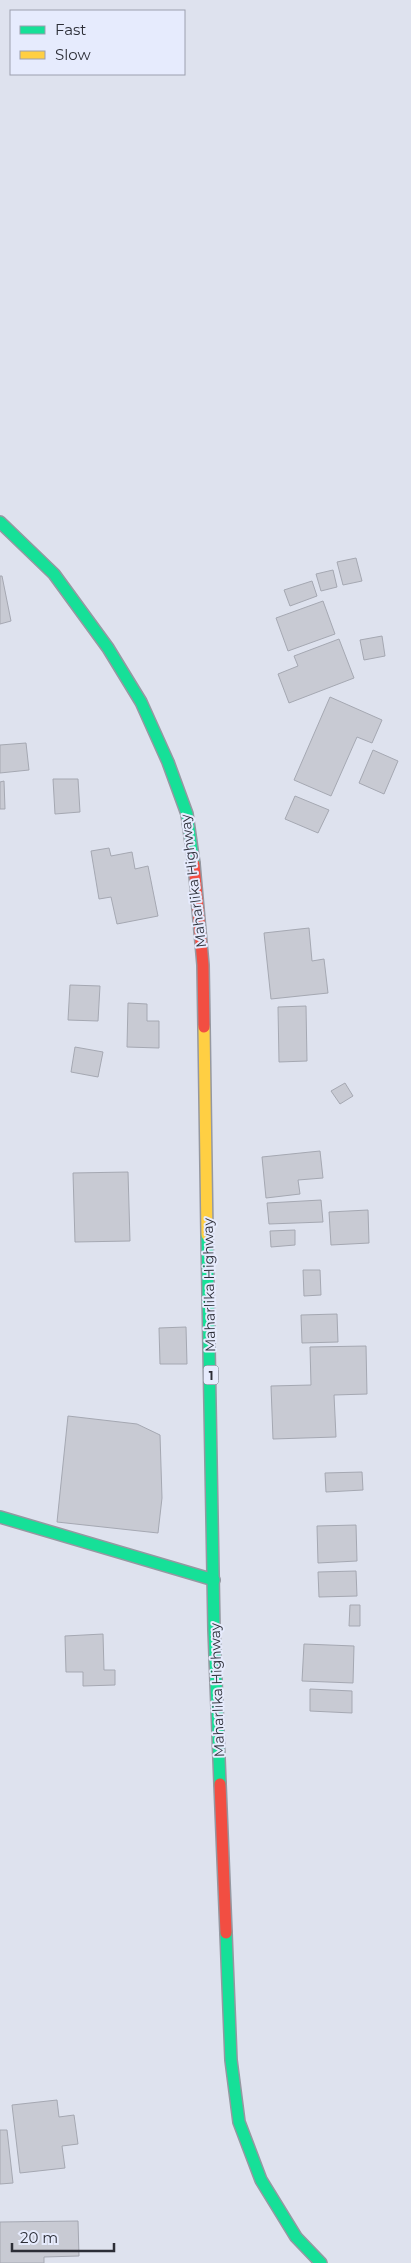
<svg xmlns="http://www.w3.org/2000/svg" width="411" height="2263" viewBox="0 0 411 2263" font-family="Montserrat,sans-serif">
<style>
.building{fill:#c8cad3;stroke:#a5a8b2}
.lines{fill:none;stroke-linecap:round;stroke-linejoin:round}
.fast-casing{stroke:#9598a1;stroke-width:14}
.slow-casing{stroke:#9598a1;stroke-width:14}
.jam-casing{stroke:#9598a1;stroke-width:14}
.fast{stroke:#16e098;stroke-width:11}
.slow{stroke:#ffcf43;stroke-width:11}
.jam{stroke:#f24e42;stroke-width:11}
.labels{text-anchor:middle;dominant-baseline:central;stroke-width:4;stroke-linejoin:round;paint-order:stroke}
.shield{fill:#e6ebfd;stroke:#646772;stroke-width:1}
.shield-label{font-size:12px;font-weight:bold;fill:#2c2e37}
.street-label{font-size:14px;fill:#2c2e37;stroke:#e6ebfd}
</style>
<rect width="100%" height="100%" fill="#dee2ee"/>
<g class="building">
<polygon points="356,558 362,581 343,585 337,562"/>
<polygon points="333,570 337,587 321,591 316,574"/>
<polygon points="0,576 2,576 11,621 0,624"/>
<polygon points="312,581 317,596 290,606 284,590"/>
<polygon points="323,601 335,634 288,651 276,618"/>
<polygon points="382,636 385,656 364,660 360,640"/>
<polygon points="339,639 354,678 289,703 278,674 298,666 294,656"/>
<polygon points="330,697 382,720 372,743 357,737 331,796 294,780"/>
<polygon points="26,743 29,770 0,773 0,745"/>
<polygon points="373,750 398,761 384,794 359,783"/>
<polygon points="53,779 78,779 80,812 55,814"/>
<polygon points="4,781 5,809 0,809 0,782"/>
<polygon points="295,796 329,810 318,833 285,819"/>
<polygon points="109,848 111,856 132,852 135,869 148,866 158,916 117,924 111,897 99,899 91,851"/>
<polygon points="309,928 312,961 324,959 328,993 271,999 264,933"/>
<polygon points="70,985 100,986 98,1021 68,1020"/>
<polygon points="128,1003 147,1004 147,1021 159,1021 159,1048 127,1047"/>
<polygon points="306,1006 307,1061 279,1062 278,1007"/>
<polygon points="75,1047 103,1052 98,1077 71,1072"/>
<polygon points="345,1083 353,1096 340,1104 331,1091"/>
<polygon points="320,1151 323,1178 298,1180 300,1194 266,1198 262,1157"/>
<polygon points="128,1172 130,1241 75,1242 73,1173"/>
<polygon points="321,1200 323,1222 269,1224 267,1203"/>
<polygon points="368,1210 369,1243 331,1245 329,1212"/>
<polygon points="295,1230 295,1245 271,1247 270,1231"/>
<polygon points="303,1270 320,1270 321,1295 304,1296"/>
<polygon points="337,1314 338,1342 302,1343 301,1315"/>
<polygon points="186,1327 187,1364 160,1364 159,1328"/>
<polygon points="366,1346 367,1394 334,1395 336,1437 273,1439 271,1386 311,1385 310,1347"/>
<polygon points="68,1416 137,1424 160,1435 162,1498 158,1533 57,1522"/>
<polygon points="362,1472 363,1490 326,1492 325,1473"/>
<polygon points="356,1525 357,1561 318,1563 317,1526"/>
<polygon points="356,1571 357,1596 319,1597 318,1572"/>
<polygon points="350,1605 360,1605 360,1626 349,1626"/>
<polygon points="103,1634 104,1670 115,1670 115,1685 83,1686 83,1672 66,1672 65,1636"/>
<polygon points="304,1644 354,1646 353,1683 302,1681"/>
<polygon points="310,1689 352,1691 352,1713 310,1711"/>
<polygon points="57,2100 59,2117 74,2115 78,2144 62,2146 65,2168 20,2173 12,2105"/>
<polygon points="0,2130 7,2130 13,2183 0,2184"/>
<polygon points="78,2221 79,2256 44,2257 44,2263 0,2263 0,2222"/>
</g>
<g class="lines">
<g class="fast-casing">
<g id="fast">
<polyline points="0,522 54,574 108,648 141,702 168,762 187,814 194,864"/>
<polyline points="207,1235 214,1630 220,1784"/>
<polyline points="0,1517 214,1580"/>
<polyline points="226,1933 231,2060 239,2122 261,2180 296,2237 321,2263"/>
</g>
</g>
<g class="slow-casing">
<polyline id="slow" points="204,1027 207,1235"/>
</g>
<g class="jam-casing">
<g id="jam">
<polyline points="194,864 203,965 204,1027"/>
<polyline points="220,1784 226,1933"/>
</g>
</g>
<use href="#fast" class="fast"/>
<use href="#slow" class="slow"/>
<use href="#jam" class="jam"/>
</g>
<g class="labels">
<rect class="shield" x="203.5" y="1365.5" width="15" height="19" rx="4"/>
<g class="shield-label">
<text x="211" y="1375">1</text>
</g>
<g class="street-label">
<text transform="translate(193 881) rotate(-97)">Maharlika Highway</text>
<text transform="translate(209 1285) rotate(-91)">Maharlika Highway</text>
<text transform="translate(217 1690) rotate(-92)">Maharlika Highway</text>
</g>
</g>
<rect x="10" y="10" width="175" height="65" fill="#e6ebfd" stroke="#9c9fae"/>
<rect x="20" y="26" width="25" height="8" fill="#16e098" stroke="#9c9fae"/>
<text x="55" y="35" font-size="15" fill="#2c2e37">Fast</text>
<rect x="20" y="51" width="25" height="8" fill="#ffcf43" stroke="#9c9fae"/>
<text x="55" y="60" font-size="15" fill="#2c2e37">Slow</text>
<path d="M12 2243v8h102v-8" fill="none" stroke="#2c2e37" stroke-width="2.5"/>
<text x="20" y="2243" font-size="15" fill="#2c2e37" stroke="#e6ebfd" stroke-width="4" paint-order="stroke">20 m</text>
</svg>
